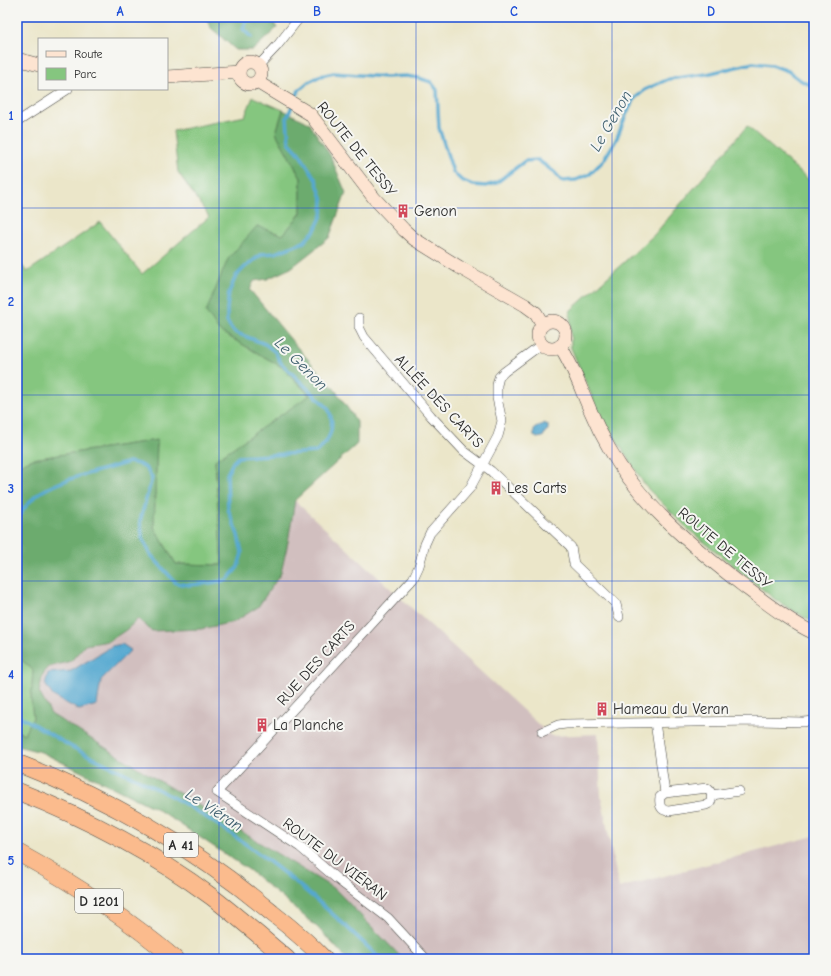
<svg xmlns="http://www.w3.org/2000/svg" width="831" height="976" viewBox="0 0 831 976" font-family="'Comic Neue',sans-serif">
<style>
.industrial{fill:#d1bfbf}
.green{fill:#85c67f;stroke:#587855}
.forest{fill:#6cab6e;stroke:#4c6b4c}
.water{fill:#55a8d0;stroke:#406a7e}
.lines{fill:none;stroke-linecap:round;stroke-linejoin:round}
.stream{stroke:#55a8d0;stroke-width:3.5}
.street-casing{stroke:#484743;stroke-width:10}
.secondary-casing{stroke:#484743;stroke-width:14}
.highway-casing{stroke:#484743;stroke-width:18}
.street{stroke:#fff;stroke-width:9}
.secondary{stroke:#fde4d1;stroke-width:13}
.highway{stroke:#fbbb8d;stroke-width:17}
.grid{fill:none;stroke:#1d4ed8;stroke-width:1;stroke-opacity:0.55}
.labels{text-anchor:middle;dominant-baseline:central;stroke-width:4;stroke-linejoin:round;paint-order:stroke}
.shield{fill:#f6f6f2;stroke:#686867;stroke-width:1}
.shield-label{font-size:14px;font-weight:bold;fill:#2b2b2b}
.street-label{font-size:15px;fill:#2b2b2b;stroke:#f6f6f2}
.poi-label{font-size:15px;fill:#2b2b2b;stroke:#f6f6f2;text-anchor:start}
.water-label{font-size:16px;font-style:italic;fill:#3c5d6d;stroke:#f6f6f2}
.neatline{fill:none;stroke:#1d4ed8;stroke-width:1.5}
.grid-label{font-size:13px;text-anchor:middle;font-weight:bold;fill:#1d4ed8}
</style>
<rect width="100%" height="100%" fill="#f6f6f2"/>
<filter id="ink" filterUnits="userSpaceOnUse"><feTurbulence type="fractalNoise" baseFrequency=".025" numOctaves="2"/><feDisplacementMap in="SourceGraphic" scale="8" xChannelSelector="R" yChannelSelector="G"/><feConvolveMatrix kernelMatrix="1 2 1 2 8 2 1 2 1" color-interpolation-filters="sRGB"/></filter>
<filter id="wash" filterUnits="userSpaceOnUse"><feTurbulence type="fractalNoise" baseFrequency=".012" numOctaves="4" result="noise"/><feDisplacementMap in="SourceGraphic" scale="16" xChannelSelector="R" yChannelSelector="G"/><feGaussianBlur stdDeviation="0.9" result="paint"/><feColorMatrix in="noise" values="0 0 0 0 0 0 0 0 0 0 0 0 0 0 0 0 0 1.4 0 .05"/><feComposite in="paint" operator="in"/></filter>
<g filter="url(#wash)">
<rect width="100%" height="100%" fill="#ebe6c9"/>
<polygon class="industrial" points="294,500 551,736 598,734 601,796 619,888 814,836 814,959 403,959 336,890 51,714 39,692 43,674 49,667 71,661 85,645 109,641 126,630 138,619 288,542"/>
<g class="green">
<polygon points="253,97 283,110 276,133 301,178 301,213 283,235 219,331 282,367 310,396 215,460 222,565 176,564 154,527 157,440 33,459 17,466 17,259 27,272 100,222 142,274 209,217 178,172 173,131 245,116"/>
<polygon points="747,126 814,184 814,623 777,601 688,529 646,487 599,413 571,348 570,311 654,235"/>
<polygon points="17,656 33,670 31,698 33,718 24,734 17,731"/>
</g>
<g class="forest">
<polygon points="206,17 270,17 277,28 253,50 236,50 210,27"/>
<polygon points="283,110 309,123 330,155 346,193 329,238 291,268 267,279 254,281 250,290 297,347 336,391 357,422 357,444 295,500 288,542 281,573 258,607 234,622 201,629 152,631 138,619 126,630 109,641 85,645 71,661 49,667 43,674 39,692 51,714 336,890 403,959 347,959 317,927 249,870 157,809 41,752 17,746 17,731 24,734 33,718 31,698 33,670 17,656 17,466 33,459 157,440 154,527 176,564 222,565 215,460 310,395 282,367 219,331 206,312 228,259 257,226 283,235 301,213 301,178 276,133"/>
</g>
<g class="water">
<polygon points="544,423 548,425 548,430 545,432 543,437 537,438 534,436 534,429"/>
<polygon points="122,644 131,650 101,680 97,705 79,710 53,696 45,684 48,673 71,671 112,646"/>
</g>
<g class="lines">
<g class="stream">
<polyline points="248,17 243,29 251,37"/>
<polyline points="295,100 299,90 307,83 320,76 334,73 385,77 406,76 419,78 431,82 437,90 439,128 453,172 461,180 473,185 486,186 496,183 525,161 538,160 554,172 562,181 576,180 590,174 603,161 616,140 626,115 634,99 646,89 669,79 707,74 753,63 772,65 788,71 800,80 814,87"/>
<path d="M17 520C22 510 31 499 41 492 68 476 100 472 129 462 142 464 146 466 152 478L140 521 143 539 151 555 176 583 189 585 210 583 227 580 238 567 242 553 238 535 228 509 227 474 233 462 238 457 316 452C331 440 336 426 328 408L281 363 275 352 265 344 234 332 227 322V308L229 292 236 276 245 267 262 254 275 253 304 242 315 230 322 215 323 201 316 180 299 153 289 142 287 118 292 106"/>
<path d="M17 711 21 717C37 726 53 736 70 746 108 766 147 782 183 803 255 846 321 900 380 959"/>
</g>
</g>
</g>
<g filter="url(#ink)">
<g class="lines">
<g class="street-casing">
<g id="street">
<polyline points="259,65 277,46 300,17"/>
<polyline points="17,122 68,89"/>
<polyline points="359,318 359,327 364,337 431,416 464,451 491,471 571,547 574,564 616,604 619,617"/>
<path d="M655 722 665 793 660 797C659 804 660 811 669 811L706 805 710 803C713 797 712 792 707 788L665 793"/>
<polyline points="542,732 558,725 566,724 755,721 803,722 814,721"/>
<polyline points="712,795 739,791"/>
<polyline points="426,959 388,918 337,879 300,847 217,792 413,579 419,566 425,544 430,533 470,488 498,436 502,421 497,398 497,385 499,377 504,372 542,344"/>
</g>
</g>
<g class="secondary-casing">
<g id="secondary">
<polyline points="17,59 39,65"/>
<circle cx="250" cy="73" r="11"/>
<polyline points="167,77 239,72"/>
<polyline points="257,82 310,114 374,198 404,230 414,239 459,267 525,305 536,313 543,325"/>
<circle cx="552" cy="335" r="14"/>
<path d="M560 346C574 367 581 390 591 412 596 424 602 436 609 448 641 505 694 548 746 588 768 604 789 621 814 633"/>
</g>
</g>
<g class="highway-casing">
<g id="highway">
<path d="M17 763C110 799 196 849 272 913 290 927 308 942 324 959"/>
<path d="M17 791C86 818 153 853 212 897 238 917 262 938 287 959"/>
<path d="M17 852C73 883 126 917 175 959"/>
</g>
</g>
<use href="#street" class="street"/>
<use href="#secondary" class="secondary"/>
<use href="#highway" class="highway"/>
</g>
</g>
<path class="grid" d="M219 17V959M416 17V959M612 17V959M17 208H814M17 395H814M17 581H814M17 768H814"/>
<defs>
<g id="building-bare" transform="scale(1.08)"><path d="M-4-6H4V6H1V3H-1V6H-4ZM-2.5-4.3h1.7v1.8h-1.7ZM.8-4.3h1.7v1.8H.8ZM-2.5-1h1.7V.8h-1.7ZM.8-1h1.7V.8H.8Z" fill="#d1495b" stroke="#f6f6f2" stroke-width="2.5" paint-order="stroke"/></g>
</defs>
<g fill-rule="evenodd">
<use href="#building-bare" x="403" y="211"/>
<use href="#building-bare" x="496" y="488"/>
<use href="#building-bare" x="602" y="709"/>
<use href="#building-bare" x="262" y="725"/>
</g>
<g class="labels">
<g class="shield">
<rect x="164" y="833" width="34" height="24" rx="3"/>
<rect x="75" y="889" width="48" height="24" rx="3"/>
</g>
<g class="shield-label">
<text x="181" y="845">A 41</text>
<text x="99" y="901">D 1201</text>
</g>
<g class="street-label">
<text transform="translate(357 149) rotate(51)">ROUTE DE TESSY</text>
<text transform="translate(439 401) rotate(47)">ALLÉE DES CARTS</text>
<text transform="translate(725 548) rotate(40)">ROUTE DE TESSY</text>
<text transform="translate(316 663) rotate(-48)">RUE DES CARTS</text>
<text transform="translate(335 859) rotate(37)">ROUTE DU VIÉRAN</text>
</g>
<g class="poi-label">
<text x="414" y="211">Genon</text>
<text x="507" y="488">Les Carts</text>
<text x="613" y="709">Hameau du Veran</text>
<text x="273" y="725">La Planche</text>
</g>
<g class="water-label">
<text transform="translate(611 121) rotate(-60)">Le Genon</text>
<text transform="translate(301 364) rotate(45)">Le Genon</text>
<text transform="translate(214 810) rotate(33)">Le Viéran</text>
</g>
</g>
<rect width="831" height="976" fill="none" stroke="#f6f6f2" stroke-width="44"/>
<rect x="38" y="38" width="130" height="52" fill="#f6f6f2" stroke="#a5a5a2"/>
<rect x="46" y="51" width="20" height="6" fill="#fde4d1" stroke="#a5a5a2"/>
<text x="74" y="58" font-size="12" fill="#2b2b2b">Route</text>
<rect x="46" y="68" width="20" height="12" fill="#85c67f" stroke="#a5a5a2"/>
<text x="74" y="78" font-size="12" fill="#2b2b2b">Parc</text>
<rect x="22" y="22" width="787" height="932" class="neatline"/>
<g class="grid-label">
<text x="120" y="16">A</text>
<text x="317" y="16">B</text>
<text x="514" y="16">C</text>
<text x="711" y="16">D</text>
<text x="11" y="120">1</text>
<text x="11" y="306">2</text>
<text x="11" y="493">3</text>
<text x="11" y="679">4</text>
<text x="11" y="865">5</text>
</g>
</svg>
